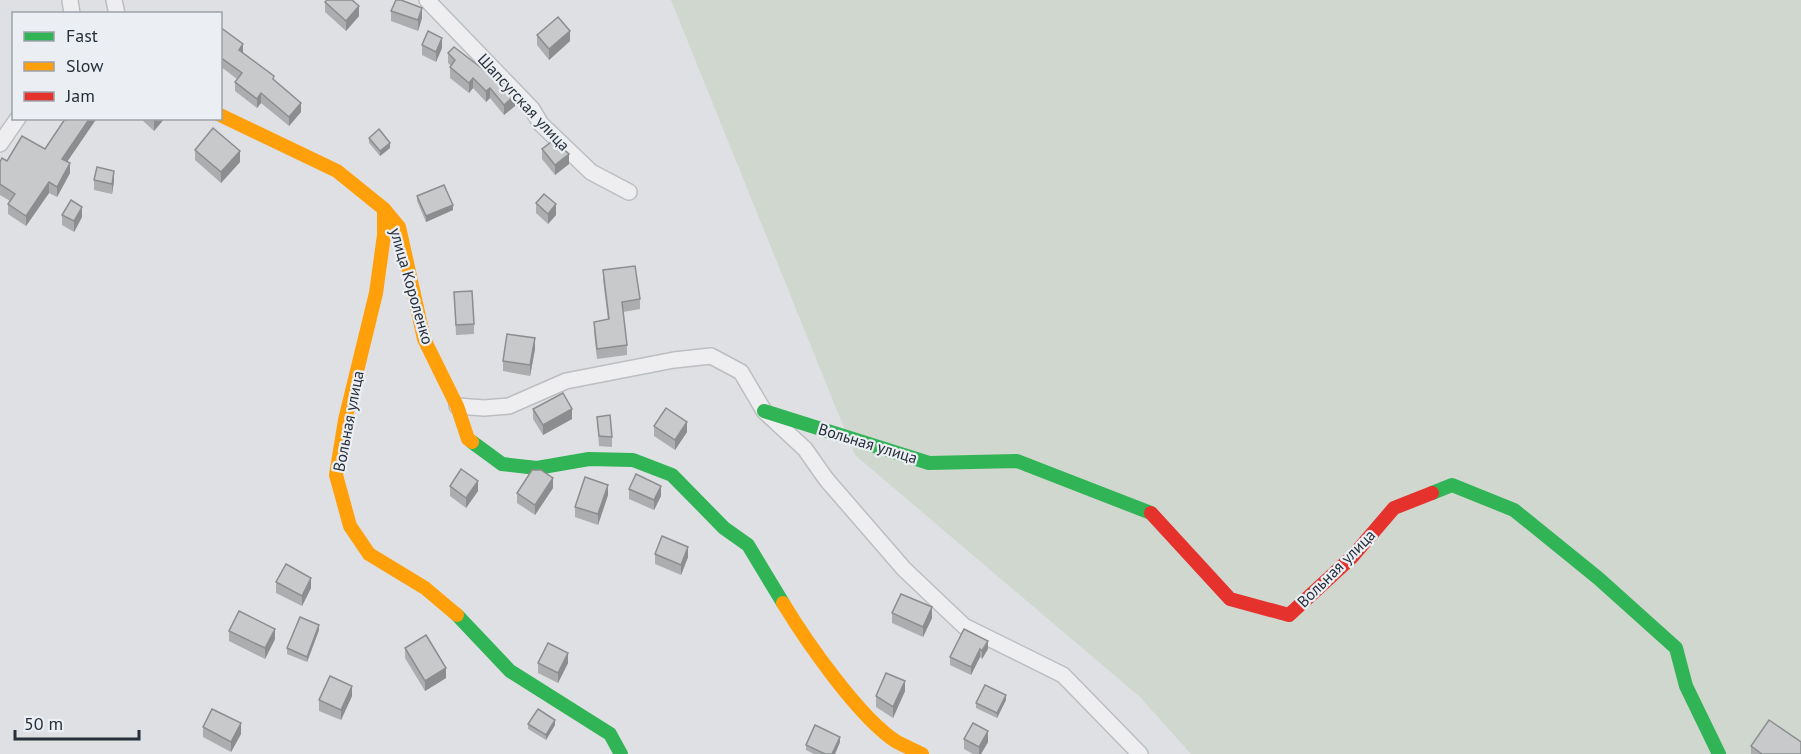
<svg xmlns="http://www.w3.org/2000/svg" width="1801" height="754" viewBox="0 0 1801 754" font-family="'PT Sans',sans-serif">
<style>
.green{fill:#cfd7cf}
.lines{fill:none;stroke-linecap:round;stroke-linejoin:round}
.street-casing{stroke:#bcbec1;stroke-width:18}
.street{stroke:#eeeef0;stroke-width:15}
.fast{stroke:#30b455;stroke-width:14}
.slow{stroke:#ff9f0a;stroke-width:14}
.jam{stroke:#e5322d;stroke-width:14}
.wall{fill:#abadaf}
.shaded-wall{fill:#8b8d8e}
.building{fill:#c7c9cb;stroke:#8b8d8e;stroke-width:1.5}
.labels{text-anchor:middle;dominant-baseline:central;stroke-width:4.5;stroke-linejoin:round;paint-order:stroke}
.street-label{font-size:16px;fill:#272f3b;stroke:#ebeff3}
</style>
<rect width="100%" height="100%" fill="#dee0e3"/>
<polygon class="green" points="671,0 1801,0 1801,754 1191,754 1140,697 855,455"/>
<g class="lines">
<g class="street-casing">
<g id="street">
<polyline points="70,0 72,14"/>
<polyline points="114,0 117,14"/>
<polyline points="427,0 532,109 541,124 591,172 629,192"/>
<polyline points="0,144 18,118"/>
<polyline points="457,406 484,408 509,406 566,381 674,360 711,356 741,372 764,411 805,449 826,479 904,569 964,626 1063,675 1140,754"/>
</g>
</g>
<use href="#street" class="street"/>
<g class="fast">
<polyline points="764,411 929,463 1017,461 1151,513"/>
<polyline points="472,442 502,464 537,468 589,459 633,460 672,475 724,528 748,545 783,603"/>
<polyline points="1432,493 1452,485 1514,510 1598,578 1676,648 1686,686 1719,754"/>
<polyline points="457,615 510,671 610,734 621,754"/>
</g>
<g class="slow">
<polyline points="220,115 337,171 384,209 399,227 424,339 457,406 468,439 472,442"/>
<polyline points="384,209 384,235 376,293 345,420 336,475 350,526 369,554 425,588 457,615"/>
<path d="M783 603C806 641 860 719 897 742 905 746 914 750 922 754"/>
</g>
<polyline class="jam" points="1151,513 1230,599 1289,615 1352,557 1394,508 1432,493"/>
</g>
<g class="wall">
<polygon points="325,2 359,16 346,31 325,12"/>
<polygon points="391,11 422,18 418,31 391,21"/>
<polygon points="220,27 243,53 274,80 301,112 289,126 261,103 257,108 235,91 235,82 237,79 220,66"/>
<polygon points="537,35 570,41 549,60 537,45"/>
<polygon points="422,45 442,48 436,62 422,55"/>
<polygon points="448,53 515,106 504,115 490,98 486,102 473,88 469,93 450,78 450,67 451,66 448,63"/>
<polygon points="97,118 67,162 70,173 57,197 49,193 26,226 8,214 8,204 10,201 0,195 0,162 7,161 45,149 67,120"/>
<polygon points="140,118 165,118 154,131"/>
<polygon points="369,138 390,148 380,156 369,143"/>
<polygon points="542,149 569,164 555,175 542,159"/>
<polygon points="195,150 240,162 221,183 195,160"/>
<polygon points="94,180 114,181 112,194 94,190"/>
<polygon points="417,196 453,210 426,222 417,201"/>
<polygon points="536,203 556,215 548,224 536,213"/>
<polygon points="62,215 82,217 74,232 62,225"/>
<polygon points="603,270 640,299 640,309 623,312 627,345 627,355 597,359 594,332 594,322 608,320 603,280"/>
<polygon points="454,292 474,324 474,334 456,335"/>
<polygon points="535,349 530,376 503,371 503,361"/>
<polygon points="533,409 572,419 543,435 533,419"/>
<polygon points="597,417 612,437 612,447 599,446"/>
<polygon points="654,426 687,432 675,450 654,436"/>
<polygon points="450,486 478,491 466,508 450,496"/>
<polygon points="553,488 535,515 517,503 517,493"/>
<polygon points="629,489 661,496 654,510 629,499"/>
<polygon points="608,495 598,525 575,517 575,507"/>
<polygon points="655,554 688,557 681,575 655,564"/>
<polygon points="276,582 311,588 302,606 276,593"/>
<polygon points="892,613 932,618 923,637 892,623"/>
<polygon points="319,630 307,662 287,654 287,648"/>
<polygon points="229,631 275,639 265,659 229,641"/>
<polygon points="988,641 988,649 982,659 980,657 971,675 950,665 950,657"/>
<polygon points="405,648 446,678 425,691 405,658"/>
<polygon points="538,663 568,663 558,683 538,673"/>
<polygon points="905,691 893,718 876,707 876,696"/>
<polygon points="352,696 341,720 319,711 319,700"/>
<polygon points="1006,700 997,718 976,708 976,703"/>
<polygon points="528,724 555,725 546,740 528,729"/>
<polygon points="203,727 241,734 231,752 203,737"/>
<polygon points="964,739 988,742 981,754 973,754 964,749"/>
<polygon points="840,742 835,754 814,754 806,750 806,745"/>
<polygon points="1751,746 1801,754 1751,754"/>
</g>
<g class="shaded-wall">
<polygon points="359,6 359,16 346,31 346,21"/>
<polygon points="422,8 422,18 418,31 418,20"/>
<polygon points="570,31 570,41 549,60 549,49"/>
<polygon points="442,38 442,48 436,62 436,52"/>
<polygon points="243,44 243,53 239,50"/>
<polygon points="473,78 473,88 469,93 469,83"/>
<polygon points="490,88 490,98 486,102 486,91"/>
<polygon points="261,93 261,103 257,108 257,99"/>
<polygon points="515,95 515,106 504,115 504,105"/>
<polygon points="301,103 301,112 289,126 289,117"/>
<polygon points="90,118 97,118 62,169 62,159"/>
<polygon points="155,118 165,118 154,131 154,121"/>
<polygon points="390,143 390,148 380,156 380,151"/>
<polygon points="240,151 240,162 221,183 221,172"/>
<polygon points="569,154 569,164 555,175 555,165"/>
<polygon points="70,163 70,173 57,197 57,187"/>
<polygon points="114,171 114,181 112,194 112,184"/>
<polygon points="49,182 49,193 26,226 26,216"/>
<polygon points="556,204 556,215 548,224 548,214"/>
<polygon points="453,205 453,210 426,222 426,216"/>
<polygon points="82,207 82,217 74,232 74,221"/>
<polygon points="535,338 535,349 530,376 530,365"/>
<polygon points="572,409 572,419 543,435 543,425"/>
<polygon points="687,422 687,432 675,450 675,440"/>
<polygon points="553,478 553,488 535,515 535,505"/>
<polygon points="478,481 478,491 466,508 466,498"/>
<polygon points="608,485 608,495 598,525 598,514"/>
<polygon points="661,486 661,496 654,510 654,500"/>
<polygon points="688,547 688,557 681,575 681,565"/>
<polygon points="311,578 311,588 302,606 302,596"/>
<polygon points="932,607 932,618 923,637 923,627"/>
<polygon points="319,625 319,630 307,662 307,657"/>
<polygon points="275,629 275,639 265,659 265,648"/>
<polygon points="988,641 988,649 982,659 982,651"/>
<polygon points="980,649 980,657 971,675 971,667"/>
<polygon points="568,653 568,663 558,683 558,673"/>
<polygon points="446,668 446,678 425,691 425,681"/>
<polygon points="905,681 905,691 893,718 893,707"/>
<polygon points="352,686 352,696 341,720 341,710"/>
<polygon points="1006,695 1006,700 997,718 997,713"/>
<polygon points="555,720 555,725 546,740 546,735"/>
<polygon points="241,723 241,734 231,752 231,742"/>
<polygon points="988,731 988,742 981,754 979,754 979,747"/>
<polygon points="840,737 840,742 835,754 832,754"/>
</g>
<g class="building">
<polygon points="327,0 352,0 359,6 346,21 325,2"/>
<polygon points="396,0 401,0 422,8 418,20 391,11"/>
<polygon points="558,17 570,31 549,49 537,35"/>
<polygon points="220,27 243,44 239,50 274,76 273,79 301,103 289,117 261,93 257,99 235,82 242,73 220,57"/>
<polygon points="428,31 442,38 436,52 422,45"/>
<polygon points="454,47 487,72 490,70 515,95 504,105 490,88 486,91 473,78 469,83 450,67 455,60 448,53"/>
<polygon points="68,118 90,118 62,159 70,163 57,187 49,182 26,216 8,204 15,194 0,184 0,162 2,158 7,161 22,136 45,149 65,119 67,120"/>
<polygon points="213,128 240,151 221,172 195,150"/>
<polygon points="379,129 390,143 380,151 369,138"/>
<polygon points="554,140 569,154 555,165 542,149"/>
<polygon points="97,167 114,171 112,184 94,180"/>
<polygon points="444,185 453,205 426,216 417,196"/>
<polygon points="544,194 556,204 548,214 536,203"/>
<polygon points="71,200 82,207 74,221 62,215"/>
<polygon points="635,266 640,299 622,302 627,345 597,349 594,322 609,319 603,270"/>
<polygon points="472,291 474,324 456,325 454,292"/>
<polygon points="507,334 535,338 530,365 503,361"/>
<polygon points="563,393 572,409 543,425 533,409"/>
<polygon points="666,408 687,422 675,440 654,426"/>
<polygon points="610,415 612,437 599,436 597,417"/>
<polygon points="461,469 478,481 466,498 450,486"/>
<polygon points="532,470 541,470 553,478 535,505 517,493"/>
<polygon points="636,474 661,486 654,500 629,489"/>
<polygon points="585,477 608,485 598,514 575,507"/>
<polygon points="662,536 688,547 681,565 655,554"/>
<polygon points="286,564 311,578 302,596 276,582"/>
<polygon points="901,594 932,607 923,627 892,613"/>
<polygon points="239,611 275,629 265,648 229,631"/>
<polygon points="300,617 319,625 307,657 287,648"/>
<polygon points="964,629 988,641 982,651 980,649 971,667 950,657"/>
<polygon points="426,635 446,668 425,681 405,648"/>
<polygon points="548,643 568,653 558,673 538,663"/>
<polygon points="886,673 905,681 893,707 876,696"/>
<polygon points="330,676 352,686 341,710 319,700"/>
<polygon points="985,685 1006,695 997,713 976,703"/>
<polygon points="212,709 241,723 231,742 203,727"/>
<polygon points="538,709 555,720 546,735 528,724"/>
<polygon points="1769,720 1801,742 1801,754 1762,754 1751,746"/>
<polygon points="973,723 988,731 979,747 964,739"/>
<polygon points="815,725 840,737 832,754 825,754 806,745"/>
</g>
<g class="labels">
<g class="street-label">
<text transform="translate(524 102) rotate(47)">Шапсугская улица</text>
<text transform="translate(412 286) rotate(74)">улица Короленко</text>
<text transform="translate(348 421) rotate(-79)">Вольная улица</text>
<text transform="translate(868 443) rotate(17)">Вольная улица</text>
<text transform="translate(1336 568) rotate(-45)">Вольная улица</text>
</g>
</g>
<rect x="12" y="12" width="210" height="108" fill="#ebeff3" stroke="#9da2a9" stroke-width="1.5"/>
<rect x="24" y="32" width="30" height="9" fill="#30b455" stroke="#9da2a9" stroke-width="1.5"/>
<text x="66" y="42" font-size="18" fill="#272f3b">Fast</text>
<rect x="24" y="62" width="30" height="9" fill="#ff9f0a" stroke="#9da2a9" stroke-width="1.5"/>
<text x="66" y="72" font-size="18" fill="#272f3b">Slow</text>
<rect x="24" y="92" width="30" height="9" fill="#e5322d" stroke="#9da2a9" stroke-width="1.5"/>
<text x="66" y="102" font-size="18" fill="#272f3b">Jam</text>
<path d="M15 730v9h124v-9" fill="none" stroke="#272f3b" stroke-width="3"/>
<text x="24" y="730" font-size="18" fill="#272f3b" stroke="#ebeff3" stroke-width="4.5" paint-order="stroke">50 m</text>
</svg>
